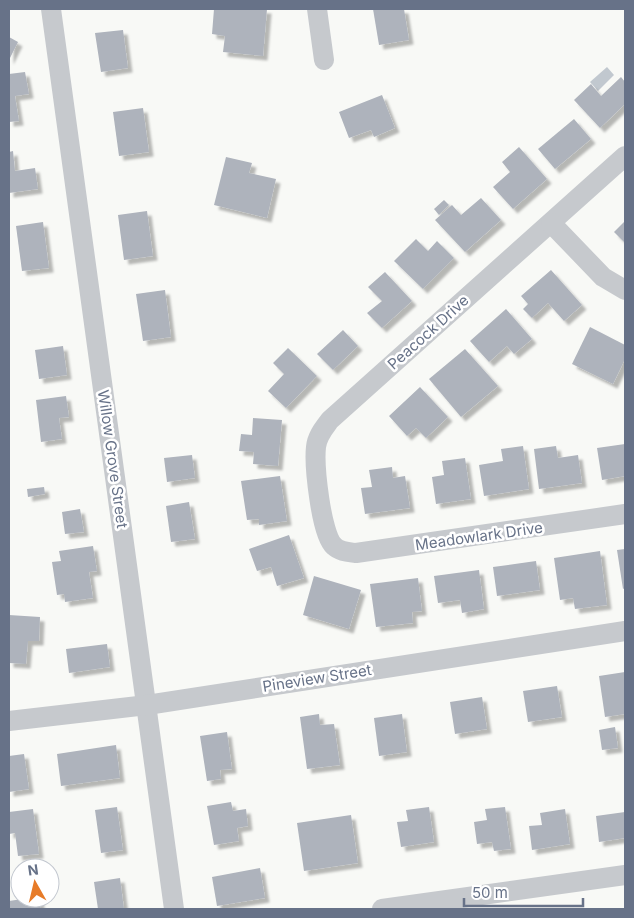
<svg xmlns="http://www.w3.org/2000/svg" width="634" height="918" viewBox="0 0 634 918" font-family="Inter,sans-serif">
<style>
.water{fill:#c1c8cf}
.building{fill:#aeb3bc;filter:url(#shadow)}
.lines{fill:none;stroke-linecap:round;stroke-linejoin:round}
.minor{stroke:#c6c9cd;stroke-width:20}
.labels{text-anchor:middle;dominant-baseline:central;stroke-width:5;stroke-linejoin:round;paint-order:stroke}
.street-label{font-size:15px;fill:#677288;stroke:#fff}
</style>
<defs>
<filter id="shadow"><feDropShadow dx="4.5" dy="4.5" stdDeviation="1" flood-color="#0004"/></filter>
</defs>
<rect width="100%" height="100%" fill="#f8f9f6"/>
<polygon class="water" points="607,67 614,75 598,91 590,82"/>
<g class="building">
<polygon points="214,9 267,9 263,56 223,52 225,36 212,34"/>
<polygon points="373,9 404,9 409,40 379,45"/>
<polygon points="123,30 128,68 101,72 95,33"/>
<polygon points="9,37 18,42 9,60"/>
<polygon points="25,72 29,94 15,96 19,121 9,122 9,74"/>
<polygon points="621,77 625,82 625,104 600,128 574,100 591,84 601,96"/>
<polygon points="382,95 395,128 374,137 371,130 349,138 339,112"/>
<polygon points="143,108 149,152 119,156 113,112"/>
<polygon points="574,119 591,139 555,169 538,149"/>
<polygon points="519,147 547,179 513,209 493,187 510,172 502,162"/>
<polygon points="13,151 15,171 35,168 38,189 9,193 9,152"/>
<polygon points="226,157 252,163 249,173 276,179 267,218 214,205"/>
<polygon points="481,198 501,220 465,252 435,220 452,205 461,215"/>
<polygon points="444,200 449,205 439,215 434,209"/>
<polygon points="147,211 153,256 124,260 118,215"/>
<polygon points="625,221 625,243 614,232"/>
<polygon points="43,222 49,268 22,271 16,226"/>
<polygon points="416,239 428,251 437,241 454,258 423,289 394,261"/>
<polygon points="551,270 582,305 564,321 548,303 532,318 523,309 528,304 521,296"/>
<polygon points="385,272 412,301 382,328 367,313 382,301 368,287"/>
<polygon points="165,290 171,337 143,341 136,294"/>
<polygon points="506,309 532,339 514,354 507,346 489,362 470,341"/>
<polygon points="590,327 625,345 625,359 613,384 572,364"/>
<polygon points="343,330 358,346 333,370 317,354"/>
<polygon points="63,346 67,375 39,379 35,350"/>
<polygon points="288,348 317,376 286,408 268,391 284,374 273,363"/>
<polygon points="465,349 498,386 461,417 429,379"/>
<polygon points="420,387 448,417 426,438 416,428 407,436 389,416"/>
<polygon points="66,396 69,417 59,418 62,439 41,442 36,400"/>
<polygon points="253,418 282,420 278,466 253,464 254,452 239,451 241,434 252,435"/>
<polygon points="625,444 625,476 602,480 597,448"/>
<polygon points="523,446 529,489 484,496 479,465 503,461 501,449"/>
<polygon points="556,446 558,458 578,455 582,483 539,489 534,449"/>
<polygon points="192,455 195,478 167,482 164,458"/>
<polygon points="465,458 471,499 436,504 432,477 444,475 442,461"/>
<polygon points="392,467 393,478 405,476 410,508 365,514 361,488 372,487 369,470"/>
<polygon points="280,476 287,521 259,525 259,519 247,520 241,481"/>
<polygon points="44,487 45,494 28,497 27,489"/>
<polygon points="189,502 195,539 171,542 166,506"/>
<polygon points="80,509 84,532 65,534 62,512"/>
<polygon points="289,535 304,578 277,586 271,567 257,571 249,549"/>
<polygon points="93,546 97,571 89,572 93,598 65,602 64,594 57,595 52,562 61,561 59,551"/>
<polygon points="625,549 625,588 623,589 617,550"/>
<polygon points="600,551 607,605 575,609 573,598 560,600 554,558"/>
<polygon points="536,561 540,590 497,596 493,567"/>
<polygon points="479,570 484,609 462,613 460,600 438,603 434,576"/>
<polygon points="314,576 361,590 349,629 303,615"/>
<polygon points="418,578 422,611 412,612 413,623 376,627 370,584"/>
<polygon points="9,615 40,617 39,641 28,641 26,664 9,663"/>
<polygon points="107,644 110,667 69,673 66,649"/>
<polygon points="625,672 625,714 605,717 599,676"/>
<polygon points="557,686 562,717 528,722 523,691"/>
<polygon points="482,697 487,729 455,734 450,702"/>
<polygon points="319,714 320,725 334,724 340,765 307,769 300,717"/>
<polygon points="402,714 407,752 379,756 374,718"/>
<polygon points="615,727 618,748 602,750 599,730"/>
<polygon points="227,732 232,769 220,770 221,779 207,781 200,736"/>
<polygon points="116,745 120,778 61,786 57,754"/>
<polygon points="24,754 29,789 9,792 9,756"/>
<polygon points="231,802 233,811 246,809 248,826 237,828 239,841 214,845 207,806"/>
<polygon points="117,807 123,850 101,853 95,810"/>
<polygon points="429,807 434,842 401,847 397,822 408,821 406,810"/>
<polygon points="505,807 511,849 494,851 492,842 477,844 474,822 487,820 485,809"/>
<polygon points="33,809 39,854 18,856 15,833 9,834 9,812"/>
<polygon points="565,809 570,844 532,850 529,826 542,825 540,813"/>
<polygon points="625,812 625,838 599,842 596,816"/>
<polygon points="351,815 358,863 304,871 297,823"/>
<polygon points="260,868 265,898 217,906 212,877"/>
<polygon points="120,878 124,909 98,909 94,882"/>
<polygon points="29,898 39,898 41,909 10,909 9,901"/>
</g>
<g class="lines">
<g class="minor">
<polyline points="51,9 174,909"/>
<polyline points="317,9 324,60"/>
<path d="M625 156 330 420C324 428 317 436 316 447 314 465 321 535 334 546 340 552 349 552 356 553L625 514"/>
<polyline points="551,223 603,277 625,290"/>
<polyline points="9,721 147,705 625,631"/>
<polyline points="382,909 625,875"/>
</g>
</g>
<g class="labels">
<g class="street-label">
<text transform="translate(428 332) rotate(-42)">Peacock Drive</text>
<text transform="translate(113 459) rotate(82)">Willow Grove Street</text>
<text transform="translate(479 536) rotate(-8)">Meadowlark Drive</text>
<text transform="translate(317 678) rotate(-9)">Pineview Street</text>
</g>
</g>
<rect width="634" height="918" fill="none" stroke="#677288" stroke-width="20"/>
<g transform="translate(35 883) rotate(352)"><circle r="24" fill="#ffffff" stroke="#c2c7cf"/>
<path d="M0-4L9 19L0 12L-9 19Z" fill="#e77b28"/>
<text y="-8" font-size="14" font-weight="bold" text-anchor="middle" fill="#677288">N</text>
</g>
<path d="M464 898v8h119v-8" fill="none" stroke="#677288" stroke-width="2.5"/>
<text x="472" y="898" font-size="15" fill="#677288" stroke="#ffffff" stroke-width="4" paint-order="stroke">50 m</text>
</svg>
